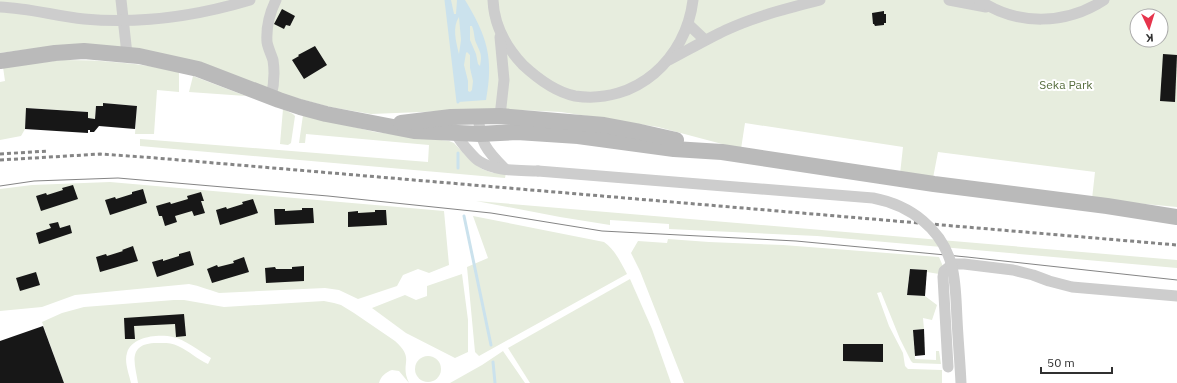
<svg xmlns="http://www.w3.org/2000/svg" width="1177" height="383" viewBox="0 0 1177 383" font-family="'IBM Plex Sans',sans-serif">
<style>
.green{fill:#e7edde;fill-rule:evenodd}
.water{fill:#cbe2ed;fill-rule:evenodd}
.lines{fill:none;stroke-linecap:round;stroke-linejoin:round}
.stream{stroke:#cbe2ed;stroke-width:3}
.building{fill:#171717}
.street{stroke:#cdcdcd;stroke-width:11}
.secondary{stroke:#bababa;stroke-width:16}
.tram{stroke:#858585;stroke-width:1}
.rail{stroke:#858585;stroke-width:3;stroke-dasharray:4 3;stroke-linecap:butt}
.street-bridge{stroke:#cdcdcd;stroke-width:11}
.labels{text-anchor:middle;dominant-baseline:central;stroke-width:4;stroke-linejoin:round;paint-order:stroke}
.park-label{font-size:12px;fill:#566d3d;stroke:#fff}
</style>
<rect width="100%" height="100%" fill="#fff"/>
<g class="green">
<path d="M0 0H1177V207L1092 199 1095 172 938 152 933 178 900 174 903 147 745 123 741 149 658 127 561 112 520 110H472L371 114 330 107 282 94 247 80 46 47 0 53ZM1137 16H1161V40H1137Z"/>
<path d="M63 60C103 60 141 63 179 72V92L157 90 154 134H135L137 106 103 103V106H96L95 119 88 118V112L27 108 25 129 21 136 0 140V82L5 81 3 67Z"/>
<polygon points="193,76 246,96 189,92"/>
<polygon points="283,109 293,114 295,116 291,143 288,145 280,144"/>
<polygon points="303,115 375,132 449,141 454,143 472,162 482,169 493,173 506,173 505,178 140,146 140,139 428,162 429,145 306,134 305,143 299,143"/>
<path d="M110 182 444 211 449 265 429 273 418 269 403 275 397 286 358 299 339 290 325 288 219 293C209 290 200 286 189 284L75 295 42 307 0 311V189L32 185Z"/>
<polygon points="476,201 1177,260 1177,268 817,236 669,229 669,224 610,220 610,225 560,217"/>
<path d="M473 216 604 242C615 250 620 261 627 274L479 356 475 352 467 267 488 258Z"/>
<polygon points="668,239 709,242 783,245 939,257 945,271 939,274 927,272 927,270 910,269 907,295 925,296 937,305 932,320 923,318 924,329 914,330 915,359 936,360 936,351 939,351 941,364 913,363 911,361 900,339 881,292 877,293 889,326 903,353 905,366 908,369 911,369 942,370 942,383 684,383 640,271 631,253 638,241 667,243"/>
<polygon points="462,274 468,320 468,352 455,358 406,333 372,308 405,295 416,300 427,296 427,286"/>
<polygon points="630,279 652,329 671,383 530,383 508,348"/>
<path d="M174 300H184L224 307 324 301 334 303 341 305 354 313 395 341C416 360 399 362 409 383L399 371 392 370C386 372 381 376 379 383H138C135 364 127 345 154 343 162 343 171 342 178 346 189 351 197 359 208 364L211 358C201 352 184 339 173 337 159 334 132 336 127 353 124 362 129 374 131 383H64L42 322 62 313 84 307Z"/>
<polygon points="503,351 525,383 450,383 482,365"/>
<circle cx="428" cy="369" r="13"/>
</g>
<path class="water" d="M446 0H451L454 14H456L457 0H465C487 36 494 58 486 100L458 102ZM459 17 461 40 459 54C456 42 452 27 459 17ZM470 26H472C474 31 474 35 475 40 479 51 483 53 480 66L478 64 476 54 470 40ZM467 52 470 55V68L473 81 472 90 470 92 468 91V81L464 65 466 53Z"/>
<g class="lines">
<g class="stream">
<polyline points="446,0 458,102"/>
<polyline points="458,153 458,168"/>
<polyline points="464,216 491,345"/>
<polyline points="493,362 495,383"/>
</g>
</g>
<g class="building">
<polygon points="282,9 295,16 290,26 286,25 284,29 274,24"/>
<polygon points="884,11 884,14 886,14 886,23 884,23 884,25 875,26 874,24 873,24 872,13"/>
<polygon points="315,46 327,65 304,79 292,60 299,56 298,55"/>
<polygon points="1163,54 1177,55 1175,102 1160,101"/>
<polygon points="103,103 137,106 135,129 99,126 94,132 90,132 90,130 88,130 88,133 25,129 26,108 88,112 88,118 95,119 96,106 103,106"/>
<polygon points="73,185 78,199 41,211 36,196 46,193 47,195 63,190 62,188"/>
<polygon points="143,189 147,203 110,215 105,200 115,197 116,199 132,194 132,192"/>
<polygon points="201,192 204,201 201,201 205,213 194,216 192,211 175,216 177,222 165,226 162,216 159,216 156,206 170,202 171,204 188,199 187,196"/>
<polygon points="253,199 258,213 220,225 216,210 226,207 227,209 243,204 242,202"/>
<polygon points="302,208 313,208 314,223 275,225 274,209 285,209 285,211 302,210"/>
<polygon points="375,210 386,210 387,225 348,227 348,212 358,211 358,213 375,212"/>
<polygon points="58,222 60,228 70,225 72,233 39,244 36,233 51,228 49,224"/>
<polygon points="133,246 138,261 100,272 96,257 106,254 107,256 123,251 122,250"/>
<polygon points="190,251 194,265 157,277 152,262 163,259 163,261 179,256 179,254"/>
<polygon points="244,257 249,272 212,283 207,269 217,265 218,267 234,263 233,261"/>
<polygon points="304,266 304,281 266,283 265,268 275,267 276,269 292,269 292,267"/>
<polygon points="910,269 927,270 925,296 907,295"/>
<polygon points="36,272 40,285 20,291 16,278"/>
<polygon points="184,314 186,336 176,337 175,324 134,326 135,339 125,339 124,318"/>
<polygon points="43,326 64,383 0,383 0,341"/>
<polygon points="924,329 925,355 915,356 913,330"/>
<polygon points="843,344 883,344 883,362 843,361"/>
</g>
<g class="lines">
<g class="street">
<polyline points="121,0 127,54"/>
<path d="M493 0C494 25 506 47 523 65 537 78 555 92 575 96 636 105 686 59 693 0"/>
<polyline points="949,0 986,7"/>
<path d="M979 0C1017 26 1066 25 1104 0"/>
<path d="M0 7C28 8 56 16 84 19 139 24 197 16 250 0"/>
<polyline points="688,24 705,40"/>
<path d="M669 60C688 50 707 39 726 30 756 16 789 8 820 0"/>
<path d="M271 97C274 85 275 73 273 60 271 54 268 48 267 42 266 27 269 14 276 0"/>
<path d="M478 116C481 143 485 149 505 169"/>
<polyline points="500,116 504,80 500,37"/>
<path d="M454 129C456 136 461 142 466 148 470 152 474 158 479 161 496 172 519 170 538 171"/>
<polyline points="948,367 943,277 944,271 949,267 956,264 964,264 1013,270 1033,275 1049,281 1072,287 1177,296"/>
</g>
<g class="secondary">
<polyline points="0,61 55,53 84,51 139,56 198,69 279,100 300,107 326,114 414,131 480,134 517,132 578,136 674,149 722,152 934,184 1107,206 1177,217"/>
<polyline points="401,123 451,117 500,116 604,125 636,131 676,140"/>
</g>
<polyline class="tram" points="0,186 34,181 118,178 328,196 491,213 602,231 796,241 967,257 1177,280"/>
<g class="rail">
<polyline points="0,154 48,151"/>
<polyline points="0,160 100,154 156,158 1177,245"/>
</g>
<path class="street-bridge" d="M538 171 873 198C910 205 943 229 952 267 956 283 956 301 957 319 958 340 960 362 961 383"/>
</g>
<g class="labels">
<g class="park-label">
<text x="1066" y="84">Seka Park</text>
</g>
</g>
<g transform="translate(1149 28) rotate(176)"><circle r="19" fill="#ffffff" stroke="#acacac"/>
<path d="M0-3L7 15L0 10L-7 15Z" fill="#e6344c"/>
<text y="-6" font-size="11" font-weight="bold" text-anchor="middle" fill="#303030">K</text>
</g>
<path d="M1041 367v6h71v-6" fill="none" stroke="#303030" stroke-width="2"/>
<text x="1047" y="367" font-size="12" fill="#303030" stroke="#ffffff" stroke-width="3" paint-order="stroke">50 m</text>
</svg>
